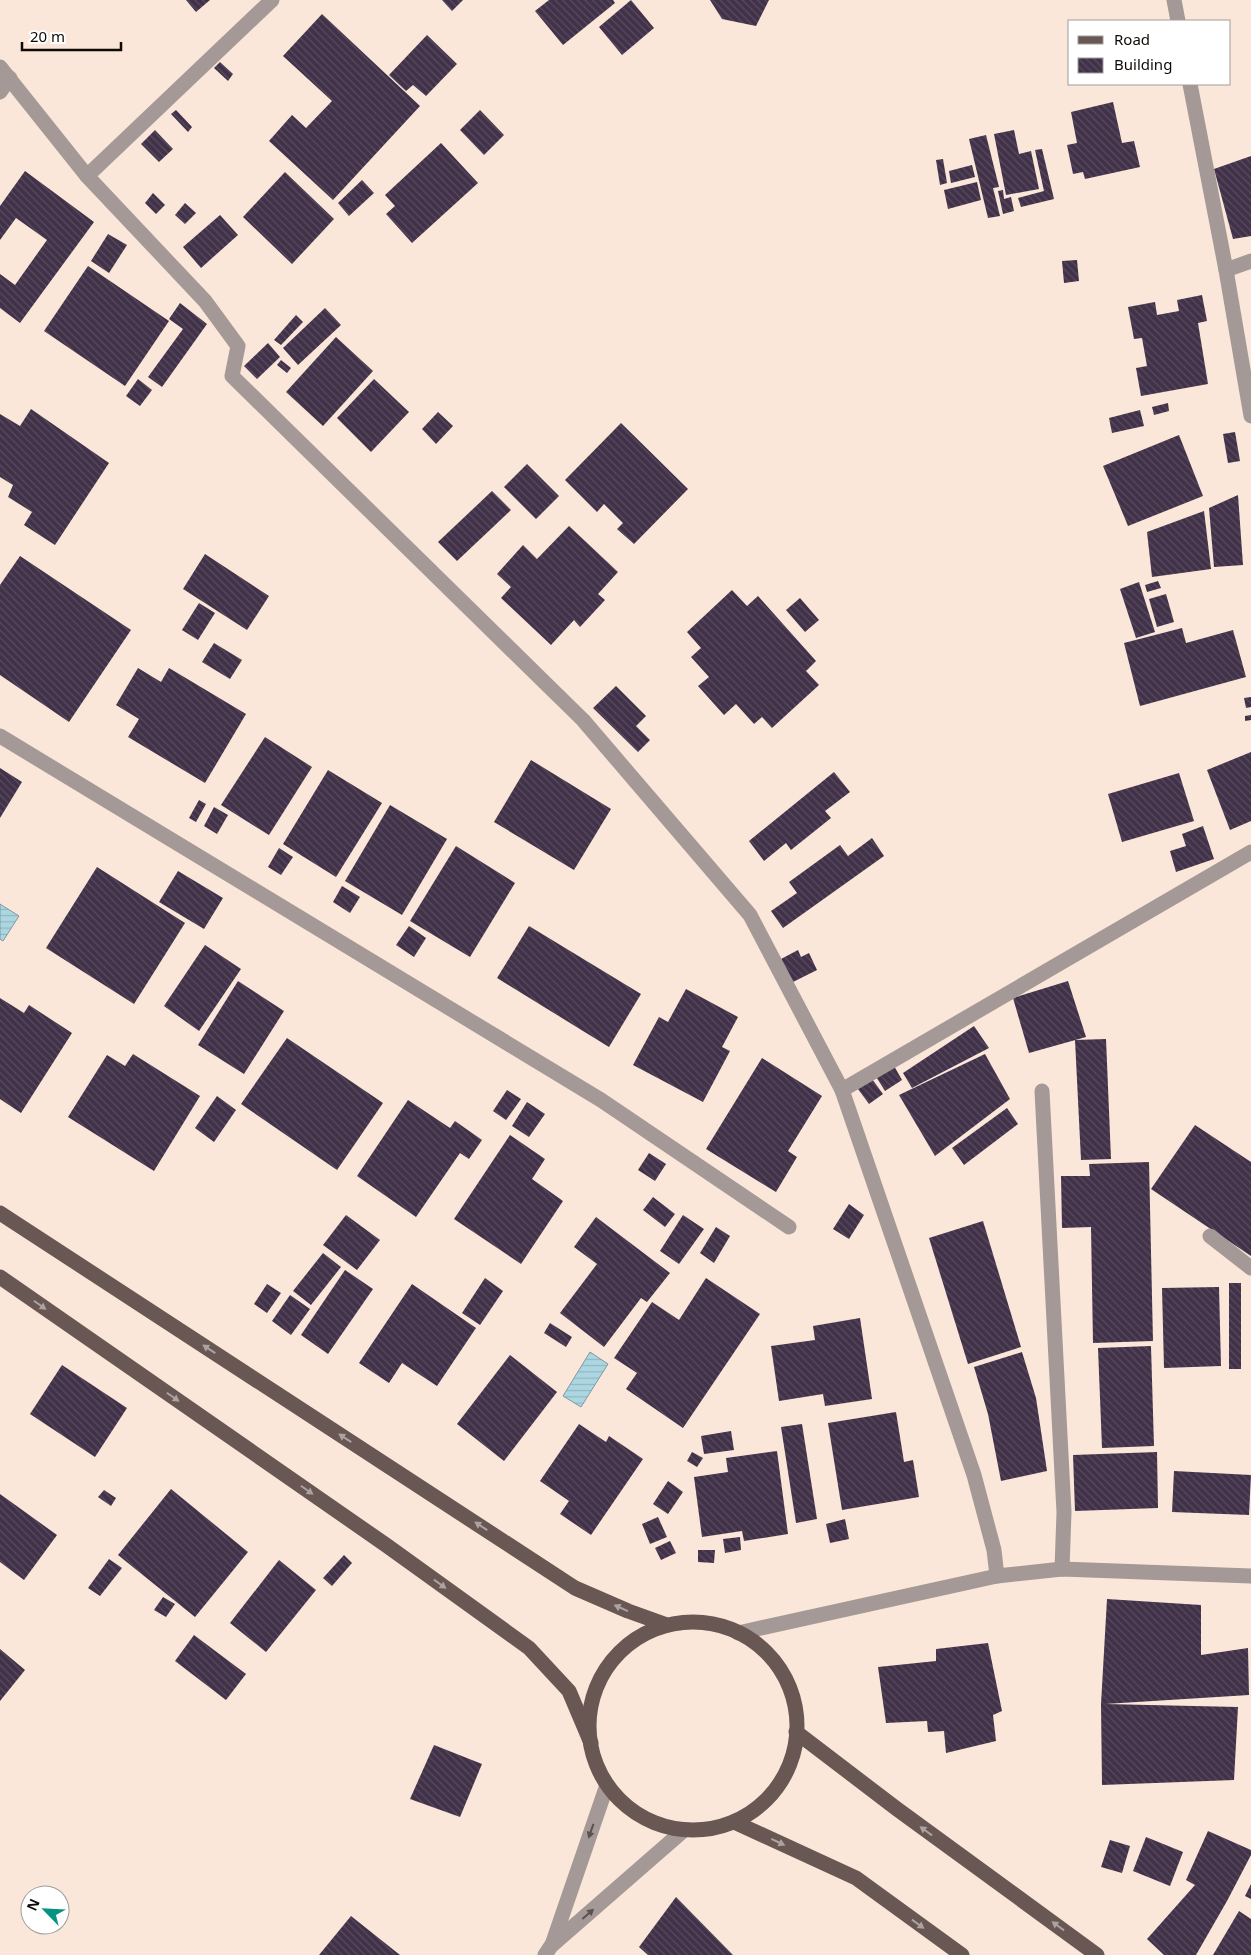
<svg xmlns="http://www.w3.org/2000/svg" width="1251" height="1955" viewBox="0 0 1251 1955" font-family="'Noto Sans',sans-serif">
<style>
.water{fill:url(#water-rules);stroke:#7d9aa0}
.building{fill:url(#building-back-hatch)}
.lines{fill:none;stroke-linecap:round;stroke-linejoin:round}
.minor{stroke:#a49997;stroke-width:15}
.major{stroke:#695754;stroke-width:15}
.oneway{fill:#aca3a1}
.oneway2{fill:#5a524e}
</style>
<defs>
<pattern id="water-rules" width="6" height="5" patternUnits="userSpaceOnUse" patternTransform="scale(1.25)"><rect width="6" height="5" fill="#acd7e2"/><path d="M0 2.5h6" fill="none" stroke="#93b7c0"/></pattern>
<pattern id="building-back-hatch" width="6" height="6" patternUnits="userSpaceOnUse" patternTransform="scale(1.25)"><rect width="6" height="6" fill="#413149"/><path d="M-1 5l2 2M0 0l6 6M5-1l2 2" fill="none" stroke="#594c5e"/></pattern>
</defs>
<rect width="100%" height="100%" fill="#fae7d9"/>
<g class="water">
<polygon points="0,904 19,916 3,941 0,939"/>
<polygon points="590,1352 608,1364 581,1407 563,1396"/>
</g>
<g class="building">
<polygon points="186,0 210,0 196,12"/>
<polygon points="442,0 463,0 452,11"/>
<polygon points="549,0 613,0 615,3 563,45 535,11"/>
<polygon points="631,0 654,28 622,55 599,27"/>
<polygon points="710,0 769,0 756,26 722,19"/>
<polygon points="322,14 420,106 333,200 269,141 292,115 306,128 332,101 283,56"/>
<polygon points="427,35 457,64 426,96 413,85 406,91 389,75"/>
<polygon points="220,62 233,74 228,81 214,68"/>
<polygon points="1113,102 1122,143 1134,141 1140,167 1085,179 1083,172 1073,174 1067,145 1077,143 1071,112"/>
<polygon points="176,110 192,127 188,132 171,114"/>
<polygon points="480,110 504,135 484,155 460,130"/>
<polygon points="155,130 173,149 159,162 141,144"/>
<polygon points="1014,130 1019,154 1031,151 1039,189 1006,195 994,134"/>
<polygon points="986,135 999,187 993,188 1000,216 988,218 969,139"/>
<polygon points="441,143 478,183 412,243 386,214 395,206 385,195"/>
<polygon points="1042,149 1054,199 1021,207 1018,198 1044,191 1035,150"/>
<polygon points="1251,156 1251,236 1233,239 1214,169"/>
<polygon points="943,159 947,183 940,185 936,160"/>
<polygon points="972,165 975,177 951,183 949,171"/>
<polygon points="25,171 94,222 20,323 0,308 0,274 15,285 47,240 16,218 0,240 0,206"/>
<polygon points="285,172 334,219 292,264 243,217"/>
<polygon points="362,180 374,193 349,216 338,203"/>
<polygon points="977,182 981,200 948,209 944,190"/>
<polygon points="1003,190 1004,199 1011,197 1014,211 1003,214 998,191"/>
<polygon points="153,193 165,205 156,214 145,203"/>
<polygon points="185,203 196,213 185,224 175,215"/>
<polygon points="220,215 238,235 201,268 183,247"/>
<polygon points="108,234 127,245 109,273 91,261"/>
<polygon points="1077,260 1079,281 1064,283 1062,261"/>
<polygon points="88,266 169,321 125,386 44,331"/>
<polygon points="1202,295 1207,321 1198,323 1208,384 1141,396 1136,368 1147,366 1142,338 1134,339 1128,307 1155,302 1157,315 1179,311 1177,300"/>
<polygon points="180,303 207,324 162,387 148,377 183,329 169,319"/>
<polygon points="325,308 341,325 298,365 283,348"/>
<polygon points="296,315 303,322 281,345 274,340"/>
<polygon points="336,337 373,371 323,426 286,392"/>
<polygon points="268,343 280,357 257,379 244,366"/>
<polygon points="281,360 291,368 287,373 277,365"/>
<polygon points="138,379 152,390 140,406 126,396"/>
<polygon points="374,379 409,412 371,452 337,418"/>
<polygon points="1168,403 1169,411 1154,415 1152,407"/>
<polygon points="31,409 109,463 55,545 24,525 32,512 8,497 13,485 0,477 0,414 20,426"/>
<polygon points="1140,410 1144,426 1112,433 1109,418"/>
<polygon points="438,412 453,426 436,444 422,429"/>
<polygon points="621,423 688,489 634,544 617,529 623,523 604,504 597,512 565,480"/>
<polygon points="1235,432 1240,461 1228,463 1223,434"/>
<polygon points="1179,435 1203,496 1128,526 1103,466"/>
<polygon points="527,464 559,496 536,519 504,487"/>
<polygon points="492,491 511,510 457,561 438,542"/>
<polygon points="1238,495 1243,565 1214,567 1209,508"/>
<polygon points="1204,511 1211,569 1152,577 1147,532"/>
<polygon points="569,526 618,572 598,594 605,600 580,627 574,620 551,645 501,598 511,587 497,574 523,545 537,559"/>
<polygon points="205,554 269,596 247,630 183,589"/>
<polygon points="20,556 131,630 69,722 0,675 0,585"/>
<polygon points="1158,581 1161,588 1147,592 1145,585"/>
<polygon points="1139,582 1155,632 1136,638 1120,589"/>
<polygon points="732,590 747,606 758,596 816,661 806,671 819,685 772,728 762,717 754,724 736,704 724,715 698,686 709,677 691,657 701,648 687,632"/>
<polygon points="1166,594 1174,622 1157,627 1149,599"/>
<polygon points="800,598 819,620 805,632 786,610"/>
<polygon points="199,603 215,613 198,640 182,630"/>
<polygon points="1182,628 1186,643 1233,630 1246,677 1140,706 1124,643"/>
<polygon points="214,643 242,660 230,679 202,662"/>
<polygon points="138,668 161,682 169,668 246,714 205,783 128,737 139,719 116,705"/>
<polygon points="616,686 646,716 636,726 650,740 638,752 593,708"/>
<polygon points="1251,697 1251,707 1246,708 1244,698"/>
<polygon points="1251,715 1251,720 1245,721 1245,716"/>
<polygon points="265,737 312,767 269,835 221,805"/>
<polygon points="1251,752 1251,821 1230,830 1207,770"/>
<polygon points="531,760 611,809 574,870 494,822"/>
<polygon points="0,768 22,782 0,818"/>
<polygon points="328,770 382,803 336,877 283,844"/>
<polygon points="834,772 850,792 825,811 831,818 791,850 786,843 764,861 749,841"/>
<polygon points="1179,773 1194,821 1122,842 1108,794"/>
<polygon points="199,800 206,804 196,822 189,818"/>
<polygon points="390,805 447,839 402,915 345,881"/>
<polygon points="214,807 228,815 217,834 204,826"/>
<polygon points="1203,826 1214,859 1176,872 1170,851 1186,846 1182,834"/>
<polygon points="872,838 884,856 783,928 771,911 797,893 789,882 840,845 848,856"/>
<polygon points="456,846 515,883 470,957 410,921"/>
<polygon points="279,848 293,857 281,875 268,867"/>
<polygon points="97,867 185,923 134,1004 46,948"/>
<polygon points="178,871 223,898 204,929 159,902"/>
<polygon points="342,886 360,897 350,913 333,902"/>
<polygon points="409,926 426,938 414,957 396,945"/>
<polygon points="529,926 641,994 609,1047 497,978"/>
<polygon points="205,945 241,969 199,1031 164,1006"/>
<polygon points="798,950 801,957 809,953 817,970 793,982 781,959"/>
<polygon points="238,981 284,1011 244,1074 198,1045"/>
<polygon points="1068,981 1086,1037 1029,1053 1013,998"/>
<polygon points="686,989 738,1017 722,1047 730,1051 703,1102 633,1065 659,1017 668,1022"/>
<polygon points="0,998 24,1013 29,1005 72,1033 21,1113 0,1099"/>
<polygon points="974,1026 989,1048 912,1088 903,1073"/>
<polygon points="287,1038 383,1103 337,1170 241,1104"/>
<polygon points="1106,1039 1111,1159 1081,1160 1075,1040"/>
<polygon points="133,1054 200,1096 154,1171 68,1117 107,1055 125,1066"/>
<polygon points="985,1054 1010,1099 935,1156 899,1095"/>
<polygon points="762,1058 822,1096 788,1151 797,1157 776,1192 706,1149"/>
<polygon points="893,1064 902,1080 885,1091 875,1075"/>
<polygon points="872,1079 883,1094 869,1104 858,1089"/>
<polygon points="507,1090 521,1099 506,1120 493,1111"/>
<polygon points="217,1096 236,1110 214,1142 195,1128"/>
<polygon points="408,1100 450,1128 455,1121 482,1140 469,1159 460,1153 416,1217 357,1176"/>
<polygon points="527,1102 545,1114 529,1137 512,1126"/>
<polygon points="1007,1108 1018,1124 964,1165 952,1148"/>
<polygon points="1195,1125 1251,1162 1251,1256 1151,1189"/>
<polygon points="510,1135 545,1159 532,1179 563,1201 521,1264 454,1219"/>
<polygon points="649,1153 666,1164 655,1181 638,1170"/>
<polygon points="1149,1162 1153,1341 1093,1343 1091,1227 1062,1228 1061,1176 1090,1176 1089,1164"/>
<polygon points="653,1197 675,1214 665,1227 643,1210"/>
<polygon points="849,1204 864,1215 849,1239 833,1229"/>
<polygon points="346,1215 380,1240 357,1270 323,1245"/>
<polygon points="683,1215 704,1229 679,1264 660,1251"/>
<polygon points="596,1217 670,1273 647,1302 641,1298 604,1347 560,1313 597,1264 574,1247"/>
<polygon points="983,1221 1021,1347 968,1364 929,1238"/>
<polygon points="716,1227 730,1236 714,1263 700,1253"/>
<polygon points="323,1253 341,1267 311,1305 293,1291"/>
<polygon points="345,1270 373,1289 328,1354 301,1335"/>
<polygon points="485,1278 503,1291 480,1325 462,1313"/>
<polygon points="706,1278 760,1314 683,1428 626,1389 637,1373 614,1358 652,1302 679,1320"/>
<rect x="1229" y="1283" width="12" height="86"/>
<polygon points="267,1284 281,1293 267,1313 254,1304"/>
<polygon points="412,1284 476,1328 437,1386 402,1363 389,1383 359,1363"/>
<polygon points="1219,1287 1221,1366 1164,1368 1162,1288"/>
<polygon points="290,1295 310,1309 291,1335 272,1321"/>
<polygon points="860,1318 872,1399 825,1406 823,1394 779,1401 771,1346 815,1340 813,1326"/>
<polygon points="550,1323 572,1337 566,1347 544,1333"/>
<polygon points="1151,1346 1154,1446 1102,1448 1098,1348"/>
<polygon points="1022,1352 1036,1398 1047,1471 1001,1481 988,1414 974,1367"/>
<polygon points="510,1355 557,1392 504,1461 457,1424"/>
<polygon points="62,1365 127,1408 95,1457 30,1414"/>
<polygon points="896,1412 904,1462 913,1460 919,1497 842,1510 828,1423"/>
<polygon points="579,1424 606,1442 609,1436 643,1459 591,1535 560,1514 569,1501 540,1481"/>
<polygon points="802,1424 817,1519 796,1523 781,1427"/>
<polygon points="731,1431 734,1450 704,1454 701,1436"/>
<polygon points="777,1451 788,1534 744,1541 742,1531 702,1537 694,1477 728,1472 726,1458"/>
<polygon points="692,1452 703,1458 697,1467 687,1461"/>
<polygon points="1157,1452 1158,1508 1075,1511 1073,1455"/>
<polygon points="1174,1471 1251,1475 1249,1515 1172,1512"/>
<polygon points="668,1481 683,1492 668,1514 653,1504"/>
<polygon points="171,1489 248,1552 195,1617 118,1555"/>
<polygon points="104,1490 116,1498 111,1506 98,1497"/>
<polygon points="0,1494 57,1535 24,1580 0,1562"/>
<polygon points="658,1517 667,1537 650,1544 642,1524"/>
<polygon points="845,1519 849,1539 830,1543 826,1524"/>
<polygon points="740,1537 741,1550 725,1553 723,1539"/>
<polygon points="670,1541 676,1553 661,1560 655,1548"/>
<polygon points="698,1550 715,1550 714,1563 698,1562"/>
<polygon points="344,1555 352,1563 332,1586 323,1578"/>
<polygon points="109,1559 122,1568 100,1596 88,1588"/>
<polygon points="279,1560 316,1590 266,1652 230,1623"/>
<polygon points="163,1597 175,1604 166,1617 154,1610"/>
<polygon points="1107,1599 1201,1605 1201,1655 1248,1648 1249,1695 1105,1704 1238,1707 1234,1780 1102,1785 1101,1704"/>
<polygon points="194,1635 246,1674 226,1700 175,1661"/>
<polygon points="988,1643 1002,1711 993,1715 996,1741 946,1753 944,1731 928,1732 927,1721 886,1723 878,1667 936,1661 936,1649"/>
<polygon points="0,1649 25,1670 0,1701"/>
<polygon points="434,1745 482,1764 460,1817 410,1799"/>
<polygon points="1208,1831 1251,1850 1251,1855 1227,1901 1196,1955 1164,1955 1147,1939 1195,1885 1186,1880"/>
<polygon points="1146,1837 1183,1852 1170,1886 1133,1871"/>
<polygon points="1110,1840 1130,1846 1122,1873 1101,1867"/>
<polygon points="1251,1884 1251,1899 1245,1896"/>
<polygon points="676,1897 733,1955 648,1955 639,1947"/>
<polygon points="1239,1911 1251,1919 1251,1955 1213,1955"/>
<polygon points="351,1916 400,1955 319,1955"/>
</g>
<g class="lines">
<g class="minor">
<polyline points="1174,0 1178,21"/>
<polyline points="0,67 87,176 205,301 238,346 232,376 583,720 750,915 842,1090 974,1475 994,1550 997,1576"/>
<polyline points="1190,84 1226,270 1251,416"/>
<polyline points="0,92 10,78"/>
<polyline points="87,176 272,0"/>
<polyline points="1226,270 1251,261"/>
<polyline points="0,736 601,1100 789,1227"/>
<polyline points="842,1090 1251,852"/>
<polyline points="1042,1091 1064,1512 1062,1569"/>
<polyline points="1210,1236 1251,1268"/>
<polyline points="738,1633 997,1576 1062,1569 1251,1576"/>
<polyline points="552,1945 607,1785"/>
<polyline points="545,1955 551,1946 684,1830"/>
</g>
<g class="major">
<polyline points="0,1213 575,1588 628,1611 667,1625"/>
<polyline points="0,1277 386,1545 529,1648 569,1691 591,1743"/>
<circle cx="693" cy="1726" r="104"/>
<polyline points="796,1732 897,1809 1097,1955"/>
<polyline points="734,1822 856,1878 962,1955"/>
</g>
</g>
<defs><path id="oneway-solid" d="M-6-.8H1V-3.2L6.5 0L1 3.2V.8H-6Z" transform="scale(1.25)"/></defs>
<g class="oneway">
<use href="#oneway-solid" transform="translate(40 1305) rotate(35)"/>
<use href="#oneway-solid" transform="translate(209 1349) rotate(-147)"/>
<use href="#oneway-solid" transform="translate(173 1397) rotate(35)"/>
<use href="#oneway-solid" transform="translate(345 1438) rotate(-147)"/>
<use href="#oneway-solid" transform="translate(307 1490) rotate(35)"/>
<use href="#oneway-solid" transform="translate(481 1526) rotate(-147)"/>
<use href="#oneway-solid" transform="translate(440 1584) rotate(36)"/>
<use href="#oneway-solid" transform="translate(621 1608) rotate(-156)"/>
<use href="#oneway-solid" transform="translate(926 1831) rotate(-144)"/>
<use href="#oneway-solid" transform="translate(778 1842) rotate(25)"/>
<use href="#oneway-solid" transform="translate(918 1924) rotate(36)"/>
<use href="#oneway-solid" transform="translate(1058 1926) rotate(-144)"/>
</g>
<g class="oneway2">
<use href="#oneway-solid" transform="translate(591 1831) rotate(109)"/>
<use href="#oneway-solid" transform="translate(588 1914) rotate(-41)"/>
</g>
<rect x="1068" y="20" width="162" height="65" fill="#ffffff" stroke="#9f9d9b"/>
<rect x="1078" y="36" width="25" height="8" fill="#695754" stroke="#9f9d9b"/>
<text x="1114" y="45" font-size="15" fill="#100a06">Road</text>
<rect x="1078" y="58" width="25" height="15" fill="url(#building-back-hatch)" stroke="#9f9d9b"/>
<text x="1114" y="70" font-size="15" fill="#100a06">Building</text>
<g transform="translate(45 1910) rotate(294)"><circle r="24" fill="#ffffff" stroke="#9f9d9b"/>
<path d="M0-4L9 19L0 12L-9 19Z" fill="#049481"/>
<text y="-8" font-size="14" font-weight="bold" text-anchor="middle" fill="#100a06">N</text>
</g>
<path d="M22 42v8h99v-8" fill="none" stroke="#100a06" stroke-width="2.5"/>
<text x="30" y="42" font-size="15" fill="#100a06" stroke="#ffffff" stroke-width="4" paint-order="stroke">20 m</text>
</svg>
